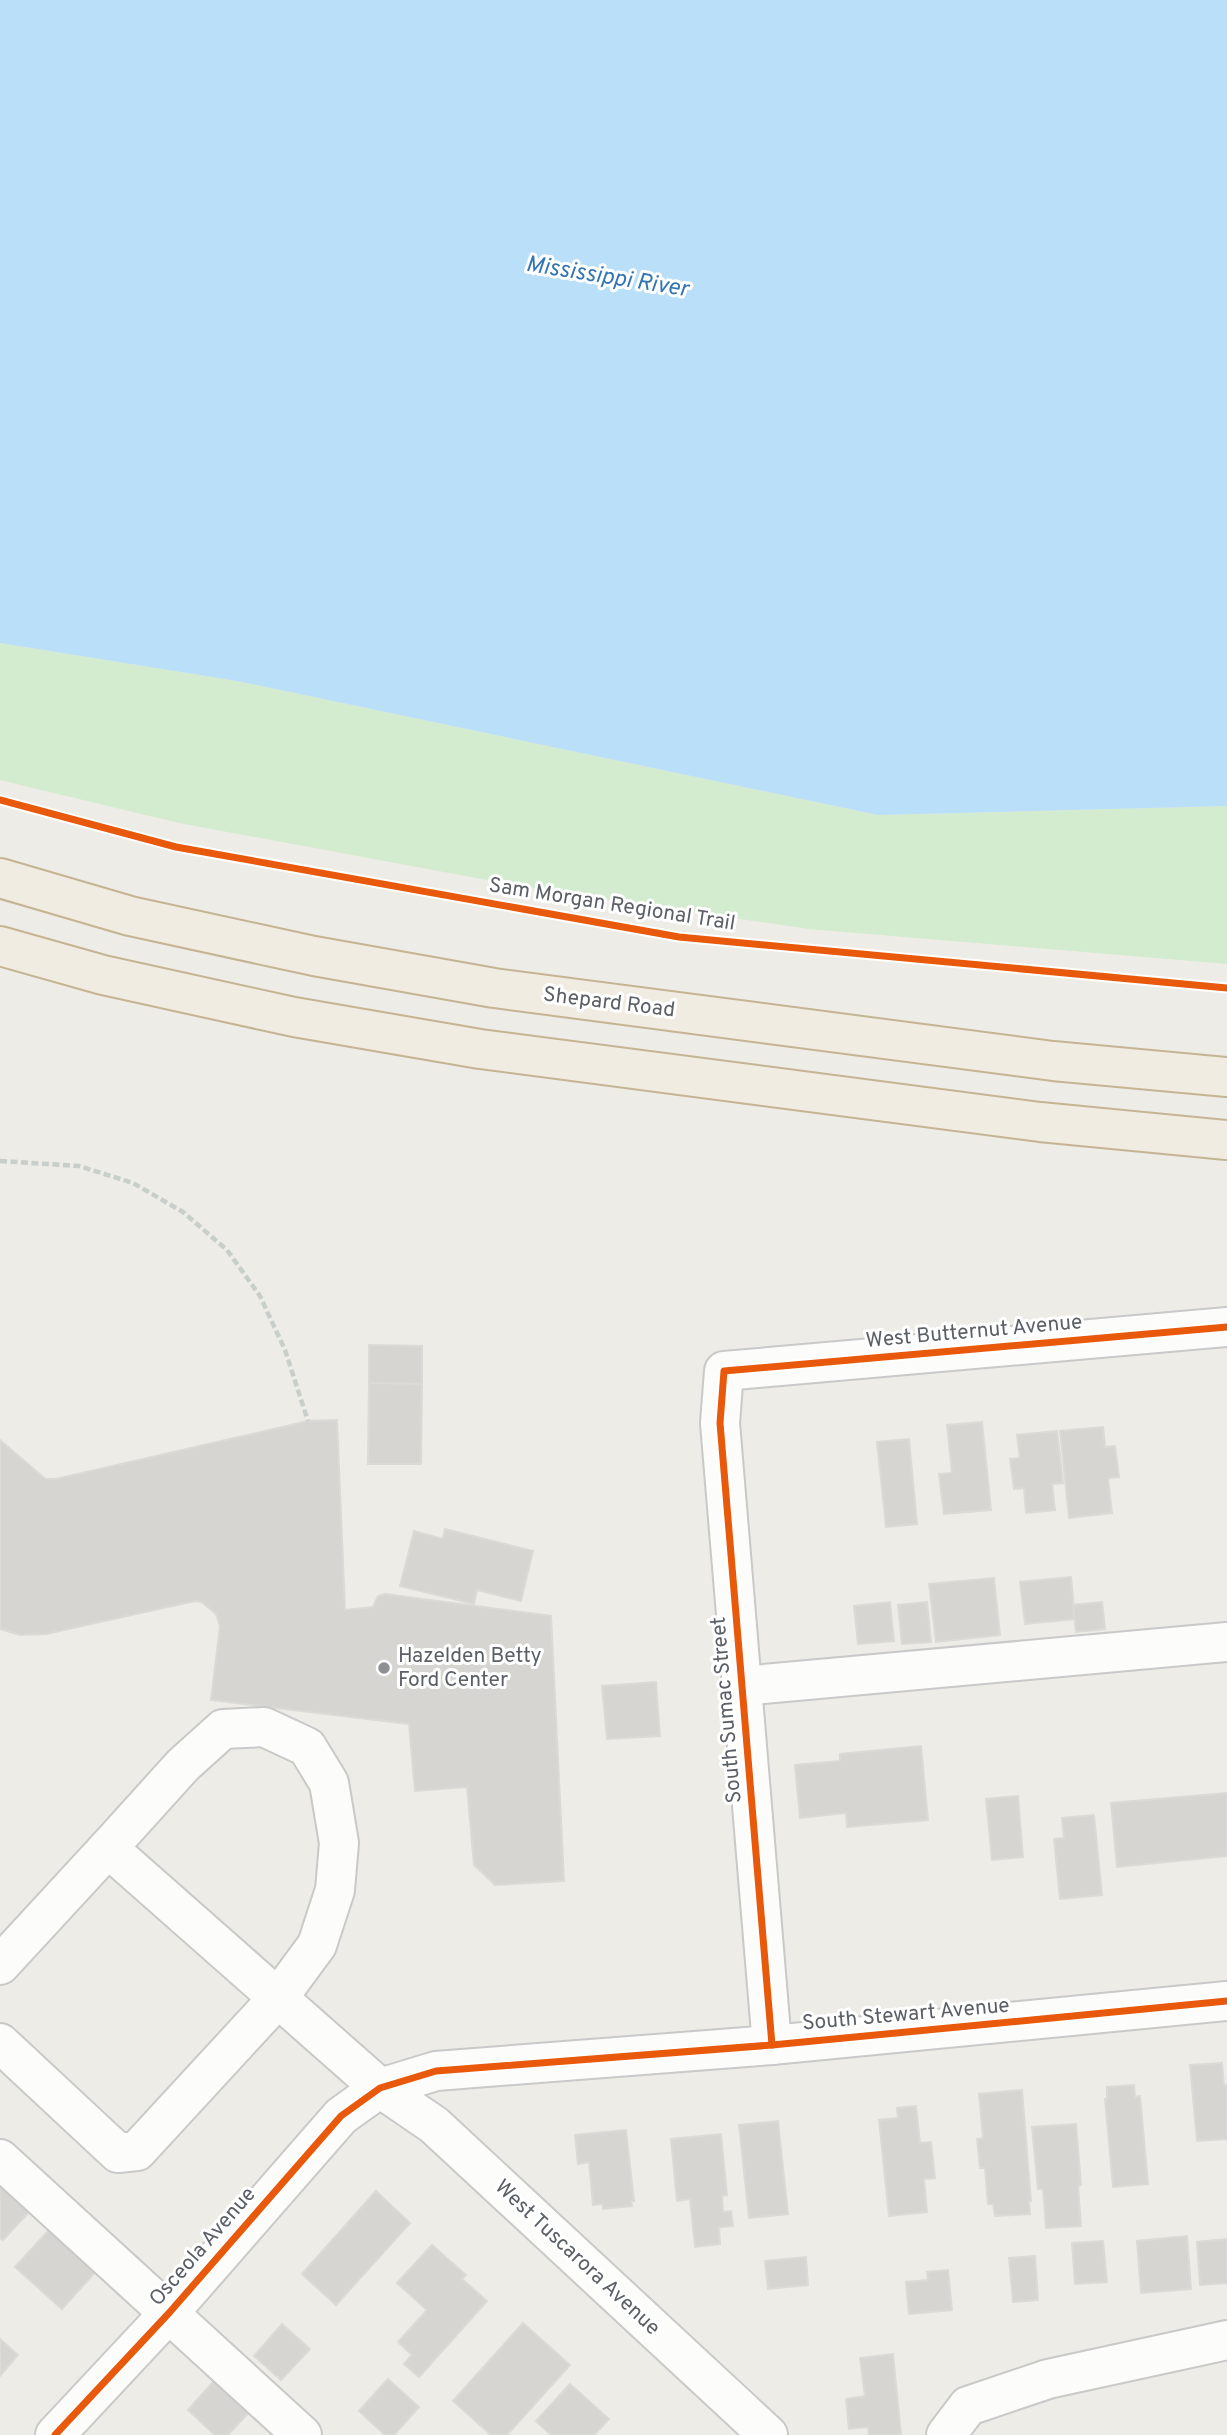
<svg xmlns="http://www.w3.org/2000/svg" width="1227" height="2435" viewBox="0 0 1227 2435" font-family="Overpass,sans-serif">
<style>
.green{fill:#d3ebcf}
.water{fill:#badff8}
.building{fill:#d6d5d1;stroke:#dcdad6;stroke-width:2}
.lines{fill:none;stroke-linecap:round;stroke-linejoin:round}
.minor-casing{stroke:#c8c9c8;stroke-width:42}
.highway-casing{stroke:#c5b493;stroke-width:42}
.path{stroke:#c8ceca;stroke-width:4.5;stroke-dasharray:7 3.5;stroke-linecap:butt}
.minor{stroke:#fcfcfb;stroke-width:38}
.highway{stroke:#f0ece1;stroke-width:38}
.cycleway-casing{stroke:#fff;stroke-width:11}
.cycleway{stroke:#e8590c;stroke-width:7}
.poi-dot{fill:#8e9193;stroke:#fff;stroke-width:2.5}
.labels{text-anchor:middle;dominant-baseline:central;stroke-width:6;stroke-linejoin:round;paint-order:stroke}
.street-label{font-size:21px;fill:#5b6066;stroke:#fff}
.poi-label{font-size:21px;fill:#5b6066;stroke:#fff;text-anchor:start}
.water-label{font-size:23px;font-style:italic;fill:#3374b3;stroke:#fff}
</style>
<rect width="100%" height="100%" fill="#edece6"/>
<polygon class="green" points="0,643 237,681 878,815 1227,806 1227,964 809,929 536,889 179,823 0,780"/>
<polygon class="water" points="0,0 1227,0 1227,806 878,815 237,681 0,643"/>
<g class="building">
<polygon points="369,1345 422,1346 422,1384 369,1383"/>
<polygon points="369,1383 422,1384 421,1464 368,1464"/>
<polygon points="337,1420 345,1610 373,1607 378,1596 385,1594 551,1616 564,1881 495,1885 474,1865 467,1787 415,1791 409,1724 211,1700 220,1626 216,1614 202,1602 195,1601 46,1634 20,1635 0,1629 0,1440 42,1476 46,1479 56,1479 308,1421"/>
<polygon points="982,1422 991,1510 944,1514 939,1474 952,1473 947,1425"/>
<polygon points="1103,1427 1105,1447 1115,1446 1119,1477 1108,1478 1112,1513 1069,1518 1060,1431"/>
<polygon points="1057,1431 1063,1483 1052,1484 1055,1510 1026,1513 1024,1488 1014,1489 1010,1459 1020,1458 1017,1435"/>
<polygon points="909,1439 917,1524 886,1527 877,1442"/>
<polygon points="445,1529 533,1551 521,1601 477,1590 474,1604 400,1586 414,1531 443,1539"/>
<polygon points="1071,1577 1075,1619 1025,1624 1020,1582"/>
<polygon points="994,1578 1000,1635 936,1642 929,1584"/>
<polygon points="890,1602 894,1641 858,1644 854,1606"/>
<polygon points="927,1602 931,1642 902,1644 898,1605"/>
<polygon points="1102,1602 1105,1629 1076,1632 1073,1605"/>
<polygon points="656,1682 660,1736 607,1739 602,1686"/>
<polygon points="921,1746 928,1820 847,1827 846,1813 800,1818 795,1765 840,1761 840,1754"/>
<polygon points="1227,1793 1227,1856 1117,1867 1111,1803"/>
<polygon points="1018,1796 1023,1857 992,1860 986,1799"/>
<polygon points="1094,1815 1102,1895 1060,1899 1054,1839 1064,1838 1062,1818"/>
<polygon points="1222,2063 1224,2085 1227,2085 1227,2139 1197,2141 1190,2065"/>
<polygon points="1134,2085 1135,2097 1140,2096 1148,2184 1113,2187 1105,2099 1107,2099 1107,2087"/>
<polygon points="1022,2090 1031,2201 1029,2201 1030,2214 995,2216 993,2204 988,2204 985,2168 980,2168 977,2139 983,2138 979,2094"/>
<polygon points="916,2106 920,2143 931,2142 935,2178 924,2179 927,2212 889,2216 879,2120 898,2118 897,2108"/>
<polygon points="778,2121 788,2214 749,2218 739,2125"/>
<polygon points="1076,2124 1081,2185 1078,2186 1081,2226 1046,2228 1043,2189 1038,2189 1032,2127"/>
<polygon points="626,2130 634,2201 631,2201 632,2206 603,2209 603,2204 593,2205 589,2162 578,2164 575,2135"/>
<polygon points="721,2134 727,2195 722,2196 723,2212 731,2211 733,2226 719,2227 720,2244 695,2247 690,2199 677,2201 671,2139"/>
<polygon points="0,2181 32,2209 3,2240 0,2238"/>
<polygon points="376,2191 410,2223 336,2305 302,2274"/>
<polygon points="51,2228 97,2270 62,2309 15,2267"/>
<polygon points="1187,2236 1191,2289 1141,2293 1137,2241"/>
<polygon points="1227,2239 1227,2283 1200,2285 1197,2242"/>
<polygon points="1103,2241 1107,2282 1075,2284 1072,2243"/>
<polygon points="432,2245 466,2275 462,2279 487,2301 419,2377 404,2364 412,2355 398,2342 427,2310 397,2283"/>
<polygon points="1035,2256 1038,2300 1013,2302 1009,2258"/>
<polygon points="806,2257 808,2285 768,2289 765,2261"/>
<polygon points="948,2270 952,2310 909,2314 906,2282 928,2280 927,2272"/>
<polygon points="523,2323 570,2365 507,2435 491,2435 453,2401"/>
<polygon points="282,2324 310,2349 281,2380 254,2356"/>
<polygon points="0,2339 18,2355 0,2376"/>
<polygon points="893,2354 901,2435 869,2435 868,2427 849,2429 846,2399 865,2396 860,2358"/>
<polygon points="388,2379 419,2407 394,2435 385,2435 359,2411"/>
<polygon points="214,2381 249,2412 228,2435 215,2435 188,2410"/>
<polygon points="570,2384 609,2419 594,2435 551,2435 536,2421"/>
</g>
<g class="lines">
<g class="minor-casing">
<g id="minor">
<polyline points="742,1686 1227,1642"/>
<polyline points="0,1965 108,1848 380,2088 434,2125 768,2435"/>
<polyline points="0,2043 118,2153 137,2151 278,1998 317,1945 335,1890 339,1843 329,1783 307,1747 264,1727 223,1729 183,1765 108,1848"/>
<polyline points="772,2045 720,1423 724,1371 1227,1327"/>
<polyline points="0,2159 302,2435"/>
<polyline points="55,2435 169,2313 341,2116 380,2088 436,2071 772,2045 1227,2001"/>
<polyline points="946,2435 968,2406 1048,2379 1227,2340"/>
</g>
</g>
<g class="highway-casing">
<g id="highway">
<polyline points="0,878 130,916 314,956 494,988 1053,1061 1227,1077"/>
<polyline points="0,946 103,975 294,1017 480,1049 1040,1122 1227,1140"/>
</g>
</g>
<polyline class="path" points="0,1161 79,1166 133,1183 183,1212 227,1250 260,1296 285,1350 308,1421"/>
<use href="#minor" class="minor"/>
<use href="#highway" class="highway"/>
<g class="cycleway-casing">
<g id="cycleway">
<polyline points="0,800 176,847 679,937 1227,988"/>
<polyline points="772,2045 720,1423 724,1371 1227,1327"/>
<polyline points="55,2435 169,2313 341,2116 380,2088 436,2071 772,2045 1227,2001"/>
</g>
</g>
<use href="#cycleway" class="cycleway"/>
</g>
<circle class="poi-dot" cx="384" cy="1668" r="7"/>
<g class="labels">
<g class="street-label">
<text transform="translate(612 905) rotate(9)">Sam Morgan Regional Trail</text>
<text transform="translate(609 1003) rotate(7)">Shepard Road</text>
<text transform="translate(974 1332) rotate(-5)">West Butternut Avenue</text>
<text transform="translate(727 1710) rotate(-95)">South Sumac Street</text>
<text transform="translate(906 2015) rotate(-5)">South Stewart Avenue</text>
<text transform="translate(203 2247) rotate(-49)">Osceola Avenue</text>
<text transform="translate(577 2258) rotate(43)">West Tuscarora Avenue</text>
</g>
<g class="poi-label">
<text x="398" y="1656">Hazelden Betty<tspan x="398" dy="24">Ford Center</tspan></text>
</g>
<g class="water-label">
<text transform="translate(607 278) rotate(9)">Mississippi River</text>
</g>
</g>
</svg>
